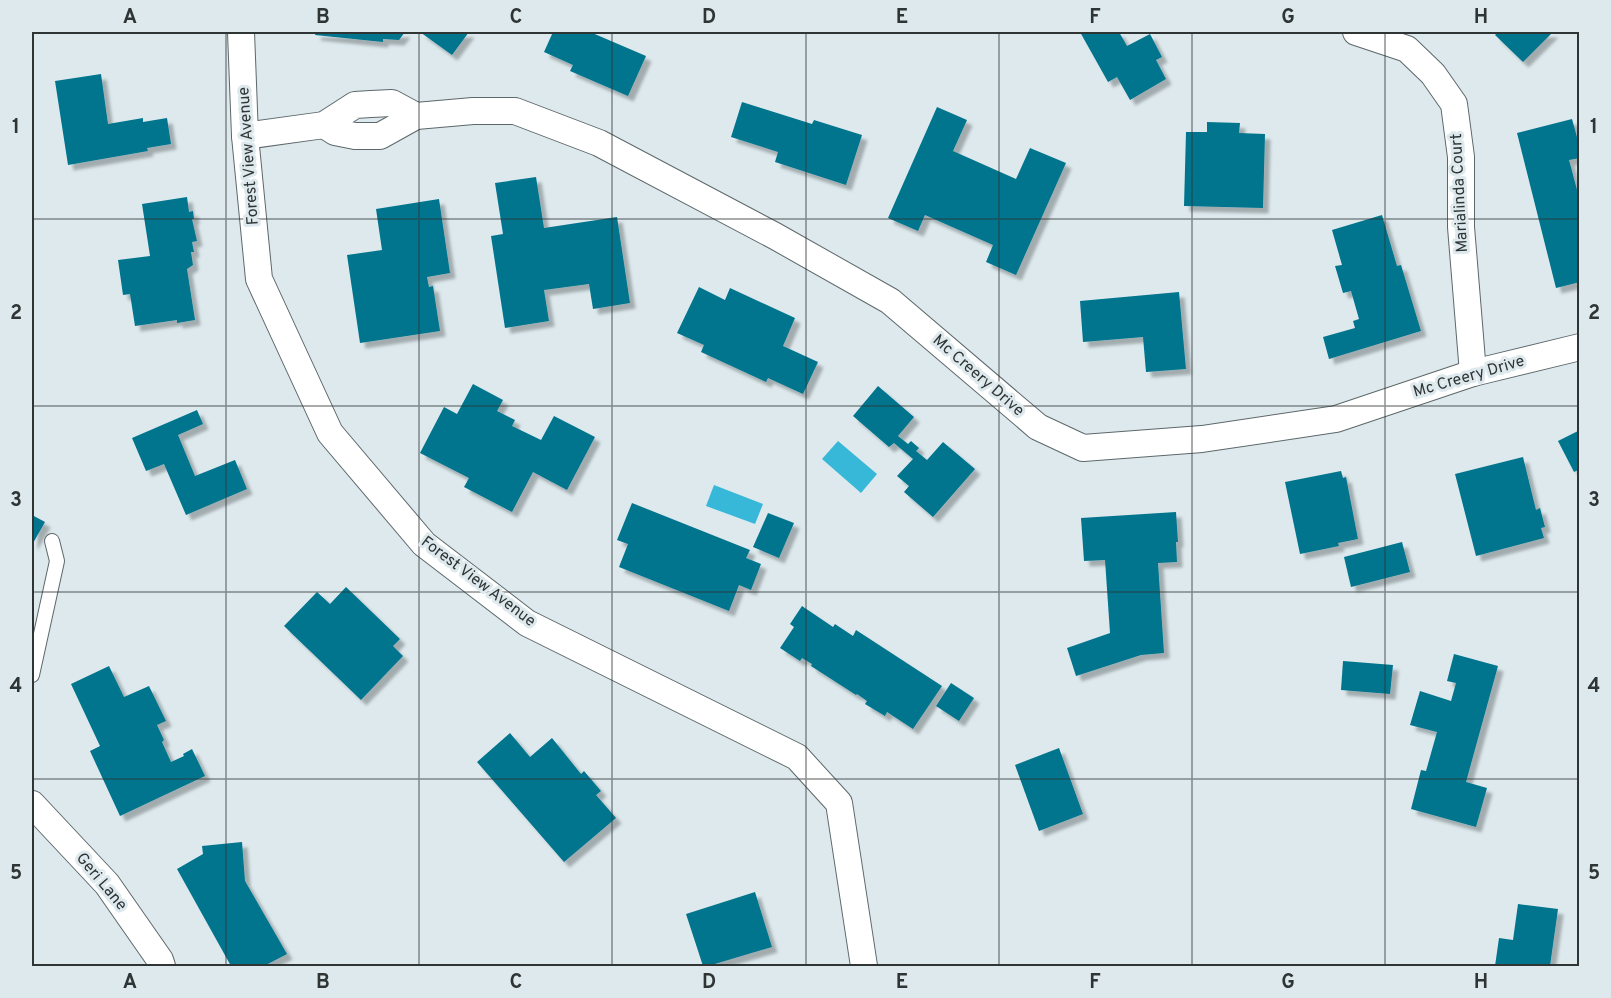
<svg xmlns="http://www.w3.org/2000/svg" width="1611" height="998" viewBox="0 0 1611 998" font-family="Overpass,sans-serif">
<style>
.water{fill:#38b8d8}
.building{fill:#02758d;filter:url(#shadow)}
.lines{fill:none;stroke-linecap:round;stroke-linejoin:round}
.service-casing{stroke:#5d686b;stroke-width:16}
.minor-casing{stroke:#5d686b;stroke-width:28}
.service{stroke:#fff;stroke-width:14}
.minor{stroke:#fff;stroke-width:26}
.grid{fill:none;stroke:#2f3435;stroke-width:1.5;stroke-opacity:0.55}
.labels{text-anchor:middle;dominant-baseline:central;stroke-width:6;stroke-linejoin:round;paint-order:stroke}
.street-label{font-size:16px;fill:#2f3435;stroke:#dde9ed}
.neatline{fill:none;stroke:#2f3435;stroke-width:2}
.grid-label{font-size:20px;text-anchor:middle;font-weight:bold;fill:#2f3435}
</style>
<defs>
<filter id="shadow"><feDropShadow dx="5.5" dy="5.5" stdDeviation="1.5" flood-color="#0004"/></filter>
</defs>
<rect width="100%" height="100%" fill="#dde9ed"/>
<g class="water">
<polygon points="838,441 877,474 861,493 822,459"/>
<polygon points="714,485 763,504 755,524 706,506"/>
</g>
<g class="building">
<polygon points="316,32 405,32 399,40 383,39 383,42 315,35"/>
<polygon points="420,32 469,32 452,55"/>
<polygon points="553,32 590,32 646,56 628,96 570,71 573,65 544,52"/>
<polygon points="1080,32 1119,32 1127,46 1150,34 1162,57 1156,60 1166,79 1130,100 1117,77 1108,82"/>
<polygon points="1498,32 1553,32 1523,62 1495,35"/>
<polygon points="101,74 108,124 143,118 143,122 167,118 171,144 147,148 148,151 68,165 55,81"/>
<polygon points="742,102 812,124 814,120 862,135 846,185 775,162 778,152 731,137"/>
<polygon points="937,107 967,120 953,151 1016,179 1030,148 1066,163 1016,275 986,262 993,245 925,215 918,231 888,218"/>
<polygon points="1572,119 1580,148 1580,158 1569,160 1580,201 1580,282 1556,288 1517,133"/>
<polygon points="1207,122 1240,123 1239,133 1265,134 1263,208 1184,206 1186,132 1207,132"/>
<polygon points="536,177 544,228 617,217 630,303 593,309 589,284 544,290 549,321 505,328 491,236 503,234 495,183"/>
<polygon points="187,197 189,212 193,211 194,219 192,219 197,241 192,242 194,252 191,252 193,265 187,269 195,320 177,323 177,320 135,326 130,294 123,295 118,260 150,256 142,204"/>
<polygon points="439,199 450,273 427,277 429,287 433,286 440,331 360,343 347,255 382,250 376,209"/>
<polygon points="1382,215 1397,266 1401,265 1421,331 1329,359 1323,337 1355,328 1353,321 1359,319 1351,291 1343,293 1335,266 1342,265 1332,230"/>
<polygon points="699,287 725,300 730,288 795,318 783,346 818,362 803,394 768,378 766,382 701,352 704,345 677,333"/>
<polygon points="1179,292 1186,369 1146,372 1143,337 1083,342 1080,301"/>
<polygon points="473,384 503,400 497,411 515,420 512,426 541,440 554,416 595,437 567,490 533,472 512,512 464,487 469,478 420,453 444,407 457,414"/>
<polygon points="878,386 914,417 898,436 908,444 911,441 919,448 916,451 927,460 943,442 975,469 933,517 904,492 909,486 897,476 913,459 894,443 889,447 853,416"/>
<polygon points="197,410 203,424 178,435 195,476 235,460 247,489 186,515 164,464 146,471 132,438"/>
<polygon points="1580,430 1580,469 1574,472 1558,441"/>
<polygon points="1523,457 1536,510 1540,508 1545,527 1541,528 1544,538 1476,556 1455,474"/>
<polygon points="1341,471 1343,478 1346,477 1358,539 1338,543 1339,546 1300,554 1285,482"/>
<polygon points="632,503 750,550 746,558 761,564 751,590 739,585 729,611 619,567 628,544 617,540"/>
<polygon points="1176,512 1178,542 1176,542 1177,562 1158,563 1164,653 1141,655 1076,676 1067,648 1110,633 1105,560 1084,561 1081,518"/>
<polygon points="768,513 794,523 779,558 753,547"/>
<polygon points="32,515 45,522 32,545"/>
<polygon points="1402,542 1410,572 1351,587 1344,557"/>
<polygon points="346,587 400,639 393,646 403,656 361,700 284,626 317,592 330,604"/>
<polygon points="802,606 833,627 835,624 853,636 856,630 942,686 913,729 887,712 885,716 865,704 867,701 857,694 856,695 811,666 812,664 802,658 800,661 780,648 794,627 790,624"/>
<polygon points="1454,654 1498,666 1466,782 1487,788 1476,827 1411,809 1421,770 1426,771 1437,732 1410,725 1420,691 1451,701 1456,683 1447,681"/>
<polygon points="1343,661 1393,665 1390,694 1341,690"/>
<polygon points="109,666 124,697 149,686 166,721 157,725 164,740 162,742 171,762 184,756 183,754 192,749 205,776 120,816 90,751 100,746 71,684"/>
<polygon points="951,683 974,698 959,721 936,706"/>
<polygon points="510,733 530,757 552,738 581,774 584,771 601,791 596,795 616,818 564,862 477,762"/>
<polygon points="1059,748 1083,814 1039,831 1015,765"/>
<polygon points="242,842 245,881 287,954 264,966 231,966 177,869 203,854 202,846"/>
<polygon points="755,892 772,947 708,966 703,966 686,914"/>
<polygon points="1518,904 1558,909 1550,966 1495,966 1499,938 1513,940"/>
</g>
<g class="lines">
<g class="service-casing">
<polyline id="service" points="32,675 57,561 52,541"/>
</g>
<g class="minor-casing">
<g id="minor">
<polyline points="241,32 245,136 259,279 330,433 424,544 527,623 797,757 839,803 864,966"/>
<polyline points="1356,32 1407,49 1433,74 1454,104 1461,157 1461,227 1473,373"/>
<polyline points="324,125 335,132 355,136 380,136 416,116 473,111 515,111 599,143 775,236 890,301 1038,427 1083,448 1202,439 1336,419 1473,373 1580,347"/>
<polyline points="245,136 324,125 355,105 371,104 392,103 416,116"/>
<polyline points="32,804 107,884 160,960 162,966"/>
</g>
</g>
<use href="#service" class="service"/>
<use href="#minor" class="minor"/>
</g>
<path class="grid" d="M226 32V966M419 32V966M612 32V966M806 32V966M999 32V966M1192 32V966M1385 32V966M32 219H1580M32 406H1580M32 592H1580M32 779H1580"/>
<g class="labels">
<g class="street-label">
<text transform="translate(249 156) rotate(-94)">Forest View Avenue</text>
<text transform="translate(1460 193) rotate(-93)">Marialinda Court</text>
<text transform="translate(978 376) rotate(41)">Mc Creery Drive</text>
<text transform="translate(1469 377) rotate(-16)">Mc Creery Drive</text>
<text transform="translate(478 582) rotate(37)">Forest View Avenue</text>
<text transform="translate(101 882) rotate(50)">Geri Lane</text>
</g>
</g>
<rect width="1611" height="998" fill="none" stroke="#dde9ed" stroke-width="66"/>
<rect x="33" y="33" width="1545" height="932" class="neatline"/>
<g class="grid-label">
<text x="130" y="23">A</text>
<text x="323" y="23">B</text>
<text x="516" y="23">C</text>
<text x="709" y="23">D</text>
<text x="902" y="23">E</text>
<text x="1095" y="23">F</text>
<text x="1288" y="23">G</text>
<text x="1481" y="23">H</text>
<text x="16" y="133">1</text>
<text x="1594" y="133">1</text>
<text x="16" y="319">2</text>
<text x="1594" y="319">2</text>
<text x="16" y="506">3</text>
<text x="1594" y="506">3</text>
<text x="16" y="692">4</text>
<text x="1594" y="692">4</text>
<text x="16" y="879">5</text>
<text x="1594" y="879">5</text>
<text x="130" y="988">A</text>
<text x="323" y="988">B</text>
<text x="516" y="988">C</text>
<text x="709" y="988">D</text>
<text x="902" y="988">E</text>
<text x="1095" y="988">F</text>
<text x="1288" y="988">G</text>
<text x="1481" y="988">H</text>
</g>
</svg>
